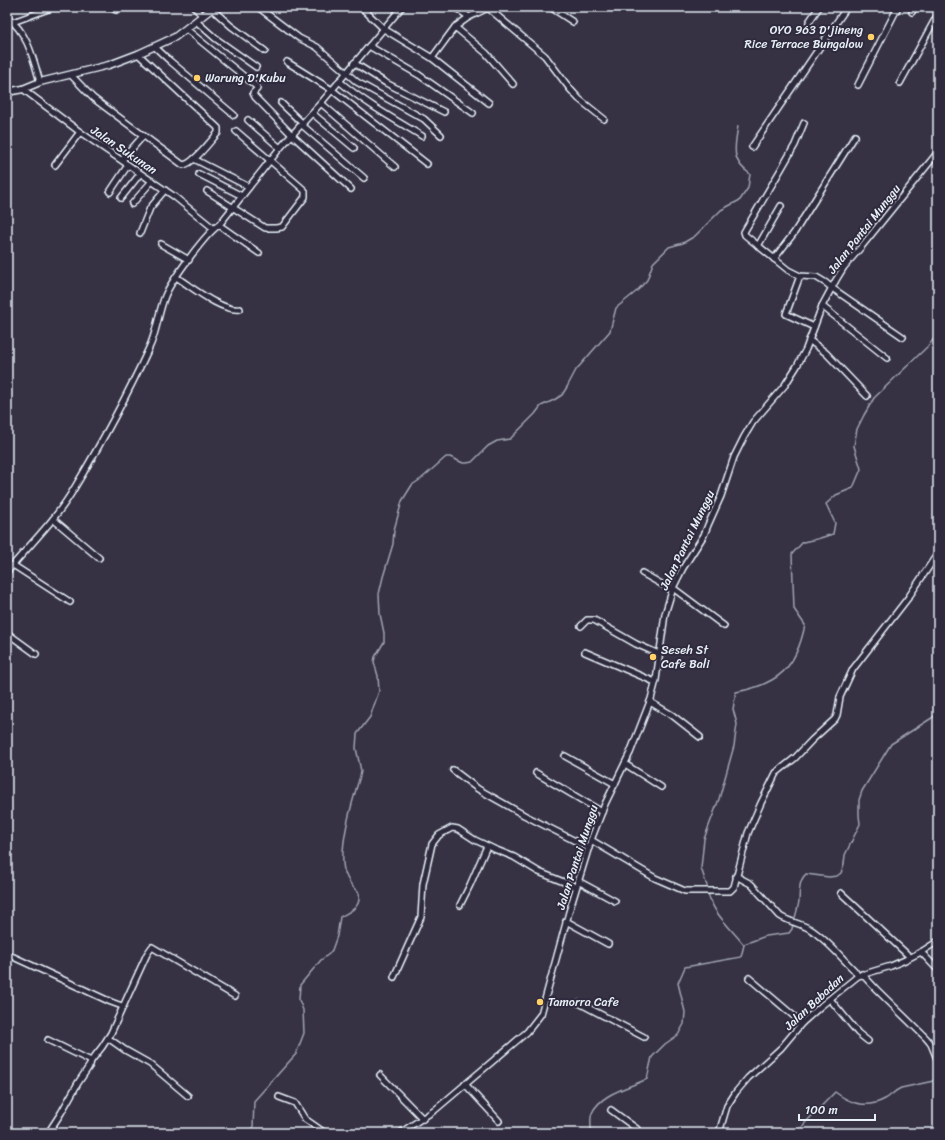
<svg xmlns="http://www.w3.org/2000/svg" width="945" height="1140" viewBox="0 0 945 1140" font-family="Sriracha,sans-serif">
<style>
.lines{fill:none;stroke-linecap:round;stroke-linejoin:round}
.stream{stroke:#a0a4af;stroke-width:1.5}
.minor-casing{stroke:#e8f1f8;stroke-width:8}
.tertiary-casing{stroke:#e8f1f8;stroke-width:9}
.minor{stroke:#2f2a3d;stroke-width:5}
.tertiary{stroke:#2f2a3d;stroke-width:6}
.poi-dot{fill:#ffd166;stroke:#2f2a3d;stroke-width:1.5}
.labels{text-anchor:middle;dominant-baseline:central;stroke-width:4;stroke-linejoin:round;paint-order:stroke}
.poi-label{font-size:12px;fill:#e8f1f8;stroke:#2f2a3d;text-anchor:start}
.street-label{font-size:12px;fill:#e8f1f8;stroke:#2f2a3d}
</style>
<rect width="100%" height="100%" fill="#363244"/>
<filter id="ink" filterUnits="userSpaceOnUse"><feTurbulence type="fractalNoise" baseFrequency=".025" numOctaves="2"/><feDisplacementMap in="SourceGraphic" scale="8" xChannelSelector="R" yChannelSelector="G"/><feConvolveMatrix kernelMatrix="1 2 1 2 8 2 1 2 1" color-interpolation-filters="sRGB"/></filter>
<g filter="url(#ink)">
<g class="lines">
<g class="stream">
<path d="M707 886 701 868 704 839 719 799 734 746 737 724 733 709 736 692C779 684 796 668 805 625L794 609 792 554 803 542 817 539 833 534 835 523 826 504 836 495 853 488 861 469 854 446 857 429 864 415 874 398 927 347 938 334"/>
<path d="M794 921C796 914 798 908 799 901 800 892 798 881 806 874L829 877 837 876 841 873 844 864 845 855 860 824 859 815V800L862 791 891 744 938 714"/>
<polyline points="744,944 766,936 789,933 792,929 793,924"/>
<path d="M251 1133 253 1128 254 1101 296 1054 304 1033 303 1010 299 1000 300 985 321 960 329 954 332 950 337 936 340 917C351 911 361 908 359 893 353 888 348 881 345 873 337 851 353 799 360 776L361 771 356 748 357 734 370 717 379 691 378 676 374 662 375 657 384 642V633L380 614 379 594 383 577 393 544 394 530 402 501 412 485 421 479 446 457H450L463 463H467L472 462 488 446 497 441 510 439 535 414 541 406 554 400 562 395 567 387 576 370 610 331 616 308 637 291 647 280 653 263 669 247 683 243 695 236 721 210 740 200 748 188 750 174C730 160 735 147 738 126"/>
<path d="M597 1133 591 1129C591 1124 590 1117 592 1113 601 1093 629 1088 647 1079L652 1057 665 1044 678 1035 684 1024 685 1012 678 983 685 967 741 957 744 945C731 928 713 914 708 893"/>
<path d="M798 1133 805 1123 835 1092C851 1104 867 1109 885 1099 891 1096 894 1091 901 1088L938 1080"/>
</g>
<g class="minor-casing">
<g id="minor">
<polyline points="109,7 116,10"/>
<polyline points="194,7 203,16"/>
<polyline points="258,7 299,38 317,47 357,82 424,119 441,135"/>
<polyline points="361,7 384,29 432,58 489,103"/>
<polyline points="455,7 469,17"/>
<polyline points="487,7 545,56 570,89 579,99 604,119"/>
<polyline points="550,7 573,22"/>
<polyline points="7,9 10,7"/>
<polyline points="212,9 231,26 265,51"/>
<polyline points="912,12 915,7"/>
<path d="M7 17C28 33 33 58 40 82"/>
<polyline points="196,21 215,38 256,67"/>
<polyline points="13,22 51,8"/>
<polyline points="809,22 819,7"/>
<polyline points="455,27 486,53 513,84"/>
<polyline points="186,29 257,87 257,89 253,93 255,97 293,136 351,189"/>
<polyline points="369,46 419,75 473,113"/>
<polyline points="155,47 170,61 234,115"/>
<polyline points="432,58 455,27 469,17 488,8"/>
<polyline points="287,62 332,90 427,164"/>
<polyline points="354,63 386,83 444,112"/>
<path d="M71 75 93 98 183 165C194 164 210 141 218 133V128L138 54"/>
<path d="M339 81C365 103 394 119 422 136"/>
<polyline points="900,83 938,14"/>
<polyline points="858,85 898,7"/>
<polyline points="23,89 80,132 175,197 213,228"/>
<polyline points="281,103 303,124"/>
<polyline points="321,103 395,167"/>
<polyline points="312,113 354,148"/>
<polyline points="248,120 280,148"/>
<polyline points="804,123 795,145 780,171 744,232 745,235 788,270 800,276 816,277 826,283 832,288 903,337"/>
<polyline points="302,125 364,178"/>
<polyline points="752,147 847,7"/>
<polyline points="194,159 249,187"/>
<polyline points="122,160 143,136"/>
<polyline points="55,165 80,132"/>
<polyline points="199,174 242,196"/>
<polyline points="207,191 265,228 276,228 282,227 305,197 305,191 303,189 236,131"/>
<polyline points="110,192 128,165"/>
<polyline points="121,198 140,174"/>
<polyline points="132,204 152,181"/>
<polyline points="219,225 259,253"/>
<polyline points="140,233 150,208 165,190"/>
<polyline points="161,244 189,260"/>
<polyline points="758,246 781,206"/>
<polyline points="774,259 794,233 855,136"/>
<polyline points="800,276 786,314 814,327"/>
<path d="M176 277C192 287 222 312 240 309"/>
<polyline points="822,306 887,358"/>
<polyline points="809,340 826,353 867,396"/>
<polyline points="53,519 99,558"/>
<polyline points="13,565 70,602"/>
<path d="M7 572C30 544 57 519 75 487 102 442 127 396 149 348 157 332 158 313 165 296 171 281 206 233 219 225L280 148 321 103 402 7"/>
<polyline points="642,573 672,590"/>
<polyline points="673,588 724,626"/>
<polyline points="581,626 587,620 594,620 636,644 659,654"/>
<polyline points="7,633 36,654"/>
<polyline points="585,652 655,682"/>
<polyline points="650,702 672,715 700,737"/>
<polyline points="565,756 615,784"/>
<polyline points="625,764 661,787"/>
<polyline points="453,770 478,789 524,815 589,848"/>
<polyline points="536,773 602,812"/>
<polyline points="591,840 655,878 685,891 730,891 734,887 748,833 761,803 776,773 795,758 812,740 835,719 837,715 840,697 853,669 908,598 938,553"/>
<path d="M736 876 751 884 780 916C789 922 800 923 810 929 826 939 840 956 854 970L858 976"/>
<polyline points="578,881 615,901"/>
<polyline points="841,893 910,957"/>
<polyline points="460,905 470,885 487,846"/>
<polyline points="566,921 608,944"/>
<polyline points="921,952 938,970"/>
<polyline points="7,954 111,1002 122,1006"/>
<polyline points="862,974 876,989 926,1038 931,1044 938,1061"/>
<polyline points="394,977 421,917 423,884 432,844 439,835 452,828 458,829 475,840 494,849 514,857 539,872 576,887"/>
<polyline points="749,978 802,1023"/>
<polyline points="830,999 858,1033 868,1041"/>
<polyline points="579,1003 644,1037"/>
<polyline points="108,1038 125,1050 150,1064 188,1096"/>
<polyline points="48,1040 91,1061"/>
<polyline points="380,1075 423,1119"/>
<polyline points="465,1084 499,1121"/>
<polyline points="279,1097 295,1103 305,1119 325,1133"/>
<polyline points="611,1110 637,1129 638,1133"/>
<polyline points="7,1130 11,1133"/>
<polyline points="48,1133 61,1113 78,1083 90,1065 91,1061 102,1047 111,1033 147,954 152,947 235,996"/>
<polyline points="400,1133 435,1110 527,1032 541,1014 569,912 591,840 605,804 630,753 651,699 656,680 665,614 673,588 683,568 704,535 708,525 721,496 734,457 744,437 753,422 785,385 797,366 806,349 822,306 836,280 844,267 862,246 938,152"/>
<polyline points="719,1133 727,1106 736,1092 748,1078 781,1048 802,1023 821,1006 858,976 891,966 905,960 921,952 938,941"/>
</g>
</g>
<g class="tertiary-casing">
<polyline id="tertiary" points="7,92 23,89 40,82 109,65 138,54 175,37 214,7"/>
</g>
<use href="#minor" class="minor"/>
<use href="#tertiary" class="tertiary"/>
</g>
</g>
<g class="poi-dot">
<circle cx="871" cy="37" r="4"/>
<circle cx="197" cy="78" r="4"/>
<circle cx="653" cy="657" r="4"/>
<circle cx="540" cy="1002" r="4"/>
</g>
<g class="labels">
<g class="poi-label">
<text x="863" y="30" text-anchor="end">OYO 963 D'jineng<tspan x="863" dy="14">Rice Terrace Bungalow</tspan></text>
<text x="205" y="78">Warung D'Kubu</text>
<text x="661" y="650">Seseh St<tspan x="661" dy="14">Cafe Bali</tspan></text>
<text x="548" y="1002">Tamorra Cafe</text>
</g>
<g class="street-label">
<text transform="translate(124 150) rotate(34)">Jalan Sukunan</text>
<text transform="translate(864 229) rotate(-52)">Jalan Pantai Munggu</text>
<text transform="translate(687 540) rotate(-64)">Jalan Pantai Munggu</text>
<text transform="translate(577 857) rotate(-72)">Jalan Pantai Munggu</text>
<text transform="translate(814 1002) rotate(-43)">Jalan Babadan</text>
</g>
</g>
<rect width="945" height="1140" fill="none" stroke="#2f2a3d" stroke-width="24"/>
<rect x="12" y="12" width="921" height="1116" fill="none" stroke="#e8f1f8" stroke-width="1.5" filter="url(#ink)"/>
<path d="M799 1114v6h76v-6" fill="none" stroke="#e8f1f8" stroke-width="2"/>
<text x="805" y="1114" font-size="12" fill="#e8f1f8" stroke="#2f2a3d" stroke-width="3" paint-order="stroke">100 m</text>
</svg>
